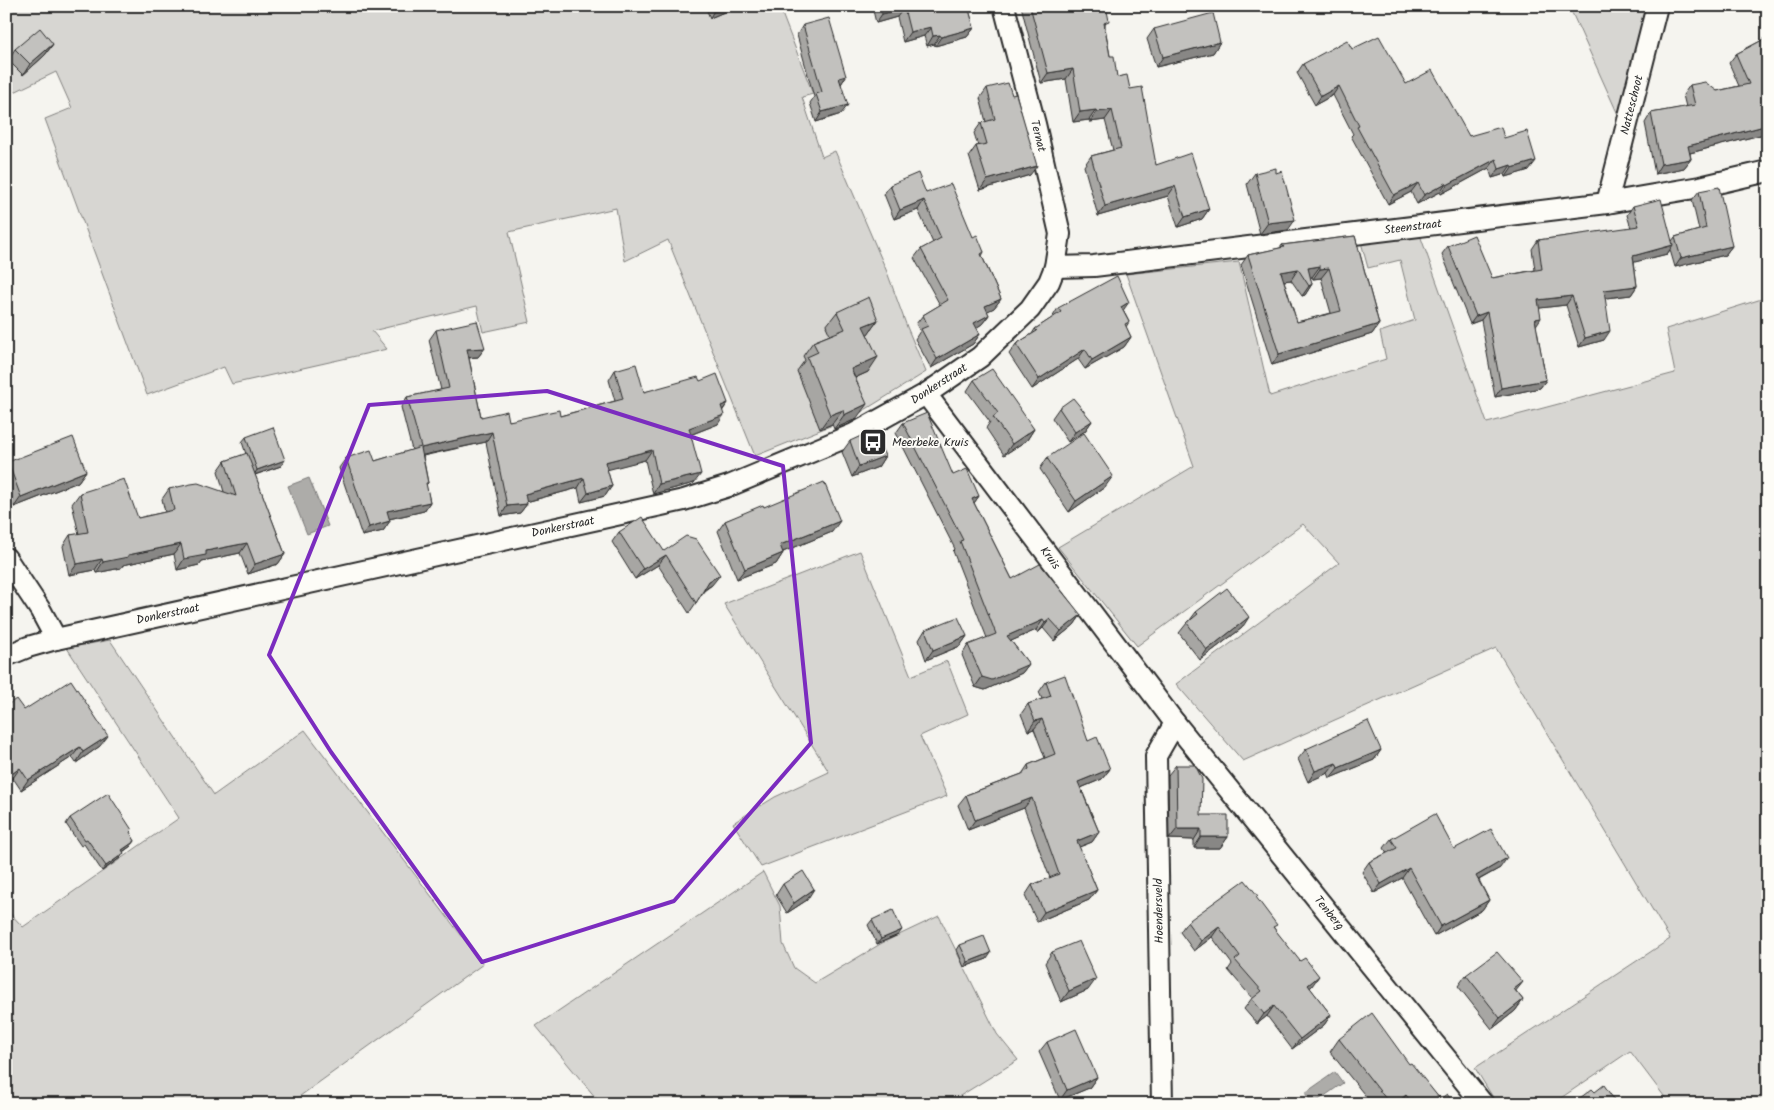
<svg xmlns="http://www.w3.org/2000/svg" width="1774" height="1110" viewBox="0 0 1774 1110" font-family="Kalam,sans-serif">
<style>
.green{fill:#d7d6d2;stroke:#81807e}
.water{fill:#adaca9;stroke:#797877}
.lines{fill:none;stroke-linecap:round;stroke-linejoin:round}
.minor-casing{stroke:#2b2b2b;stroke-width:24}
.minor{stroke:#fdfcf7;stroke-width:20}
.wall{fill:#a7a6a3;stroke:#2b2b2b;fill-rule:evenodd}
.shaded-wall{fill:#888785;stroke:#2b2b2b}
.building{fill:#c2c1be;stroke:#2b2b2b;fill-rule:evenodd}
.marked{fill:none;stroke:#7b2cbf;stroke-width:4;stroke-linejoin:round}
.labels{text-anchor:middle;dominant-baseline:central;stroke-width:4;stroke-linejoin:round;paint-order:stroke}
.street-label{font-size:12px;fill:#2b2b2b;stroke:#fdfcf7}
.poi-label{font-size:12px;fill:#2b2b2b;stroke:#fdfcf7;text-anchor:start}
</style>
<rect width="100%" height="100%" fill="#f5f4ef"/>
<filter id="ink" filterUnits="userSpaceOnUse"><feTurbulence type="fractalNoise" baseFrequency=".02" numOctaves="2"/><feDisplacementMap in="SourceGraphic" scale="10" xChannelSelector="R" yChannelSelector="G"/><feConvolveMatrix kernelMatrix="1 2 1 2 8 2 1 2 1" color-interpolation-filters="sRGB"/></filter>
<g filter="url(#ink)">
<g class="green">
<polygon points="6,6 779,6 813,94 802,97 822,157 835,151 887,272 907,327 926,372 855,416 755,456 668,240 625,261 616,208 509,232 530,322 483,332 477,306 372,331 387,349 232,384 224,367 147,395 45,119 72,108 56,72 6,96"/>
<polygon points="1569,6 1646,6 1620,119"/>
<polygon points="1420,235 1487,423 1675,373 1666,329 1768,297 1768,1104 1670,1104 1630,1051 1552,1104 1497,1104 1475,1068 1670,939 1496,648 1243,761 1176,684 1339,563 1303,524 1137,646 1058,547 1194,466 1126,274 1239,262 1270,396 1386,359 1380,332 1415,320 1400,260 1368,268 1361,242"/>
<polygon points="860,551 911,676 947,661 968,714 920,736 947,796 761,867 733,823 775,797 829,772 724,604"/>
<polygon points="110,640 214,795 305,730 483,964 289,1104 6,1104 6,909 23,927 179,818 67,648"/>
<polygon points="763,872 780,906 783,944 794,968 815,983 882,943 939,916 997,1034 1018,1060 947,1104 601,1104 536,1026"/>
</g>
<g class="water">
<polygon points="309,478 328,526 307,534 288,486"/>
<polygon points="1335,1072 1343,1083 1313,1104 1305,1093"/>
</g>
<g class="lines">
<g class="minor-casing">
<g id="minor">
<polyline points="1607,203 1657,6"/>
<polyline points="1055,267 1094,266 1607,203 1700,187 1768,171"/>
<polyline points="926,394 1175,723 1483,1104"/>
<polyline points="6,558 41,611 56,639"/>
<polyline points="6,656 28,647 56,639 684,500 729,486 854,434 926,394 980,357 1030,309 1049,282 1055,267 1060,234 1035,124 1004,6"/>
<polyline points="1162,1104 1156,756 1175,723"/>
</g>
</g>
<use href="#minor" class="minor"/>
</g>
<g class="wall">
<polygon points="705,6 738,6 710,18"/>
<polygon points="872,6 968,6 974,28 967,37 935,46 934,44 927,46 924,36 903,42 897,17 876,23"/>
<polygon points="1021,6 1106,6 1105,27 1110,56 1117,77 1130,89 1156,165 1209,209 1202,219 1178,227 1168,196 1098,216 1084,166 1091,156 1113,150 1105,120 1090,122 1089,120 1073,122 1066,79 1041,83"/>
<polygon points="1186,6 1212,6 1210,9 1187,12"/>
<polygon points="803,25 846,76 841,84 841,114 816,122 810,103 814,97 797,35"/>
<polygon points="1154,29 1220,42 1213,53 1156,67 1147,39"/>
<polygon points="1768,37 1768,142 1764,134 1690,153 1691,159 1684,168 1655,174 1645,123 1651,113 1686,107 1683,95 1690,85 1717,91 1739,86 1729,63 1736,54"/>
<polygon points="53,44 45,55 23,75 8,60 15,49"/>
<polygon points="1352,49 1406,84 1469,136 1504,138 1529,170 1506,177 1505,174 1492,178 1489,168 1441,194 1440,192 1417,204 1411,192 1388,204 1351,136 1353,134 1333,95 1315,105 1297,73 1303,64"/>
<polygon points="987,88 1030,175 980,190 969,156 976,146 978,146 974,133 981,123 986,122 980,98"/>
<polygon points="1255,173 1288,230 1260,234 1247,184"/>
<polygon points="890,185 926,193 973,237 984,252 982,256 1001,299 994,308 987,311 989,315 982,324 976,328 980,334 973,344 931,368 915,339 920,331 916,324 923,315 940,305 914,258 921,249 933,243 918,210 894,219 884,194"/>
<polygon points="1699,191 1732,246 1725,255 1675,267 1670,250 1667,254 1634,262 1637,286 1631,295 1605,298 1604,340 1579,347 1566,305 1539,308 1536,326 1546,380 1540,388 1495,397 1481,320 1470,324 1442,254 1448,246 1492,278 1535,270 1532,249 1538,240 1631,228 1627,215 1633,206 1672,241 1675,237 1699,230 1692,200"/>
<path d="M1355 236 1379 324 1372 334 1272 365 1241 265 1248 255 1280 248 1282 245ZM1310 277H1312L1313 279 1321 278 1331 313 1297 322 1284 281 1291 280 1302 296 1305 295 1312 284Z"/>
<polygon points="1058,308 1123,310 1129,322 1126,327 1131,337 1124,347 1085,369 1078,359 1032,389 1009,354 1016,344 1032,334 1035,329 1052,318"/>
<polygon points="837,312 878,320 867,335 868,372 855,378 856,419 834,429 832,424 820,429 797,371 805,360 803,356 813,342 830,335 826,326"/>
<polygon points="436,330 485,348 478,357 469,358 481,417 509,421 560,416 615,401 609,380 615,370 644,392 700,381 728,403 723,410 718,424 690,435 694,483 653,494 645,460 607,469 612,486 605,496 581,502 578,488 526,502 527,504 520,513 501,516 486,442 423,456 428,483 426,485 430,502 424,511 389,519 390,521 383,531 362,536 339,468 346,458 375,461 412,450 401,407 407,397 441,390 429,340"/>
<polygon points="974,380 1034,429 1027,440 1004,455 986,428 990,422 967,391"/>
<polygon points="1059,408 1092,421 1085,431 1068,442 1052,418"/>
<polygon points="903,423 953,475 979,496 974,503 1012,579 1081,615 1074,625 1054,641 1043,628 1038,633 1036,630 1011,641 1029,664 1022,673 985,690 975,687 962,655 968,645 987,638 953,551 955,549 896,433"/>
<polygon points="246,437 281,466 255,475 285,554 278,564 248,574 240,553 202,561 199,565 177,570 174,554 123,565 121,568 96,573 95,570 69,575 63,546 70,535 79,534 72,504 80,493 138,518 165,512 162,499 169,489 224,492 218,471 225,461 246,454 242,442"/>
<polygon points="850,441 885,456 878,467 852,477 842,452"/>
<polygon points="1047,458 1105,487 1069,512 1040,469"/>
<polygon points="8,462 86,471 78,482 14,507 6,488 6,465"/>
<polygon points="764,507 832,532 783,552 783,553 776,564 737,579 718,531 725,521"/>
<polygon points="619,532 664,551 712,585 704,591 689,613 658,565 635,579 612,542"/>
<polygon points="1196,612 1242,628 1200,660 1179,633 1187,623 1190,620"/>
<polygon points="925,630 967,636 960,646 926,660 919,640"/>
<polygon points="1046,682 1088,741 1110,769 1102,779 1081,788 1099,832 1092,842 1079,847 1097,890 1089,900 1037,922 1025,896 1032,885 1050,878 1024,808 968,830 958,805 966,795 1022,774 1028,765 1045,758 1034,729 1028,731 1021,714 1028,704 1042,699 1039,692"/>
<polygon points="24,710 100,746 76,763 72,757 21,790 13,778"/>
<polygon points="1306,749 1381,750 1374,760 1330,778 1328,773 1308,782 1298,759"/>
<polygon points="1176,765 1201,815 1228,837 1220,848 1194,848 1194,840 1169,839 1168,775"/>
<polygon points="70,818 130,833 135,841 131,846 123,852 120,858 102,871 84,844 81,846 66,824"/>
<polygon points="1391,839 1454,849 1500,868 1479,880 1489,900 1482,910 1434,936 1402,878 1374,893 1362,872 1369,862 1387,853 1384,848"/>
<polygon points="783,884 807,900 787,913 776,895"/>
<polygon points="1258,896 1256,898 1274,928 1312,986 1310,988 1331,1015 1324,1025 1292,1049 1267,1016 1257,1024 1244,1009 1252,998 1228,970 1232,964 1212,937 1194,951 1180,932 1187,922"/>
<polygon points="872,920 898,935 877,944 868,925"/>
<polygon points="960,945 987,959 964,967 957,950"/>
<polygon points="1052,952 1088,990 1061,1002 1045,963"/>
<polygon points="1466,975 1516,991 1523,1000 1515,1011 1492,1029 1458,986"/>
<polygon points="1339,1039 1409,1064 1440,1099 1454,1104 1372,1104 1330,1052"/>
<polygon points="1047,1042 1097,1077 1089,1088 1060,1100 1039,1052"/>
</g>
<g class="shaded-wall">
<polygon points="728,6 738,6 710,18 713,12"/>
<polygon points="1193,6 1212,6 1210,9 1187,12 1191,7"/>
<polygon points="904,8 897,17 876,23 882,14"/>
<polygon points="931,27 924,36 903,42 910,32"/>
<polygon points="974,28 967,37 935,46 941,37"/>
<polygon points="940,35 934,44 927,46 933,36"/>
<polygon points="1220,42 1213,53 1156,67 1163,57"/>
<polygon points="53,44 45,55 23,75 30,64"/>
<polygon points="1073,69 1066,79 1041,83 1048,73"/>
<polygon points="846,76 840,86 839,78"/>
<polygon points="1339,86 1333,95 1315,105 1321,96"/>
<polygon points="848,105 841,114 816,122 822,112"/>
<polygon points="1096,110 1089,120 1073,122 1080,112"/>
<polygon points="1112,110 1105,120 1090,122 1097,112"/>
<polygon points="1768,125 1768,128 1764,134 1682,155 1688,146"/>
<polygon points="1496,159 1489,168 1441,194 1447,185"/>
<polygon points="1691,159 1684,168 1655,174 1661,164"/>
<polygon points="1536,161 1529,170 1506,177 1512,168"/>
<polygon points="1511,165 1505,174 1492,178 1499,169"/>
<polygon points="1037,166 1030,175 980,190 987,180"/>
<polygon points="1418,183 1411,192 1388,204 1394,195"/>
<polygon points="1446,183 1440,192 1417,204 1424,195"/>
<polygon points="1175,186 1168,196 1098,216 1105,206"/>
<polygon points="924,200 918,210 894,219 900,210"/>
<polygon points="1209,209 1202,219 1178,227 1185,217"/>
<polygon points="1295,220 1288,230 1260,234 1268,223"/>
<polygon points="1673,245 1667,254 1627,264 1633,256"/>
<polygon points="1732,246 1725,255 1675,267 1681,258"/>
<polygon points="1320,266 1312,277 1304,278 1308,268"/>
<polygon points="1329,268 1321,278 1313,279 1320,269"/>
<polygon points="1298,269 1291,280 1274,282 1281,272"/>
<polygon points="1312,284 1305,295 1302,296 1309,286"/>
<polygon points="1637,286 1631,295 1598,299 1604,290"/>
<polygon points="1572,296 1566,305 1532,309 1538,300"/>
<polygon points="1001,299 994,308 978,316 985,306"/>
<polygon points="1129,302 1122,312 1121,307"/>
<polygon points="1487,312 1481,320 1470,324 1476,316"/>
<polygon points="989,315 982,324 968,333 974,323"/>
<polygon points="1541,318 1535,327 1535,319"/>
<polygon points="878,320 868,334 853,341 863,326"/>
<polygon points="1379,324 1372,334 1272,365 1279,354"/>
<polygon points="1610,331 1604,340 1579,347 1585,338"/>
<polygon points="980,334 973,344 931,368 937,359"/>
<polygon points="1131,337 1124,347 1085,369 1092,360"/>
<polygon points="485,348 478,357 460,358 467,349"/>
<polygon points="1085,349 1078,359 1032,389 1039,379"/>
<polygon points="878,357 868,372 841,384 851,369"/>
<polygon points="1546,380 1540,388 1495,397 1501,388"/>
<polygon points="728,403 721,412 721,406"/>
<polygon points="867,404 856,419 834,429 844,415"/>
<polygon points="843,410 832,424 820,429 830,415"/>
<polygon points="724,415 718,424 682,438 689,428"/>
<polygon points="1092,421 1085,431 1068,442 1075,432"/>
<polygon points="1034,429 1027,440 1004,455 1012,444"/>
<polygon points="492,432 486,442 414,457 421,448"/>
<polygon points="652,450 645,460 599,472 605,462"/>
<polygon points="885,456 878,467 852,477 859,466"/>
<polygon points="285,460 281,466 254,475 257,470"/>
<polygon points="86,471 78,482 14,507 21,497"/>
<polygon points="701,474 694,483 653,494 659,484"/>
<polygon points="1113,476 1105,487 1069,512 1076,501"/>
<polygon points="584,478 578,488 518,504 525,494"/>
<polygon points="612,486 605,496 581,502 588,493"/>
<polygon points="979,496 972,506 972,499"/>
<polygon points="430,502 424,511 380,521 387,511"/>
<polygon points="527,504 520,513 501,516 507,506"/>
<polygon points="390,521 383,531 362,536 369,527"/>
<polygon points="840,521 832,532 773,556 780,545"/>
<polygon points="247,543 240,553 202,561 199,565 177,570 184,559 206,551"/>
<polygon points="181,544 174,554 123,565 121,568 96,573 103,562 128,555"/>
<polygon points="783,553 776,564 737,579 745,569"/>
<polygon points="285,554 278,564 248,574 255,564"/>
<polygon points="666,555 658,565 635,579 643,569"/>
<polygon points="102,559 95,570 69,575 77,564"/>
<polygon points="720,575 712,585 702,591 709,581"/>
<polygon points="1081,615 1074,625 1054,641 1061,631"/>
<polygon points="1249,617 1242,628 1200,660 1207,650"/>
<polygon points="1050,619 1043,628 1038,633 1045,623"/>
<polygon points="1043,620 1036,630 1000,646 1007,636"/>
<polygon points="967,636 960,646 926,660 933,650"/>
<polygon points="1029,664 1022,673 985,690 975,687 982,677"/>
<polygon points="1042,719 1034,729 1028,731 1035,721"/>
<polygon points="108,736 100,746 76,763 83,752"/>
<polygon points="80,747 72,757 21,790 28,780"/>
<polygon points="1381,750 1374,760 1330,778 1338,768"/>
<polygon points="1336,763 1328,773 1308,782 1315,771"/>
<polygon points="20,768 13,778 6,783 6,778"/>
<polygon points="1110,769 1102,779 1071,792 1078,782"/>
<polygon points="1032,798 1024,808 968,830 975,820"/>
<polygon points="1177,829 1201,829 1194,840 1169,839"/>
<polygon points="1099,832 1092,842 1069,851 1077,841"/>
<polygon points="1201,837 1228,837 1220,848 1194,848"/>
<polygon points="135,841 131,846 118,855 122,850"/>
<polygon points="124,853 120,858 102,871 106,866"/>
<polygon points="1507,858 1500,868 1469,885 1476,876"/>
<polygon points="1409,868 1402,878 1374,893 1381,884"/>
<polygon points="814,889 807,900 787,913 794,903"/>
<polygon points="1097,890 1089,900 1037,922 1044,912"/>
<polygon points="1489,900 1482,910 1434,936 1441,926"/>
<polygon points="1219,927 1212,937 1194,951 1201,941"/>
<polygon points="902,930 898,935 877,944 881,939"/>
<polygon points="991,953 987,959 964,967 968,962"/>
<polygon points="1319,976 1312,986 1301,995 1308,985"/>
<polygon points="1096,979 1088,990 1061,1002 1069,991"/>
<polygon points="1523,982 1515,992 1514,989"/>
<polygon points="1523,1000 1515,1011 1492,1029 1500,1018"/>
<polygon points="1274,1006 1267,1016 1257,1024 1264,1014"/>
<polygon points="1331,1015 1324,1025 1292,1049 1300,1039"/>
<polygon points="1097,1077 1089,1088 1060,1100 1067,1090"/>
<polygon points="1406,1095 1400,1104 1395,1104"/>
</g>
<g class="building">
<polygon points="711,6 728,6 713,12"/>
<polygon points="881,6 968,6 974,28 941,37 940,35 933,36 931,27 910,32 904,8 882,14"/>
<polygon points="1030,6 1106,6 1109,21 1104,23 1110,56 1114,56 1117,77 1127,75 1130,89 1142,87 1156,165 1191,153 1209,209 1185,217 1175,186 1105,206 1091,156 1121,148 1112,110 1097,112 1096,110 1080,112 1073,69 1048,73"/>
<polygon points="1213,13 1220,42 1163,57 1154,29"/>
<polygon points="829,18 846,76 839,78 848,105 822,112 816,94 822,92 803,25"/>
<polygon points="40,28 53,44 30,64 15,49"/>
<polygon points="1379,36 1406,84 1432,70 1469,136 1501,127 1504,138 1527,131 1536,161 1512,168 1511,165 1499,169 1496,159 1447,185 1446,183 1424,195 1418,183 1394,195 1357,127 1359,126 1339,86 1321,96 1303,64 1347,40 1352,49"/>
<polygon points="1768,37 1768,125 1688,146 1691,159 1661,164 1651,113 1695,105 1690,85 1705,82 1717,91 1749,84 1736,54"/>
<polygon points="1008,83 1012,95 1016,94 1037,166 987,180 976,146 987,144 981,123 995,119 987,88"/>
<polygon points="1276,168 1276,173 1282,171 1295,220 1268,223 1255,173"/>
<polygon points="918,173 926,193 951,184 973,237 977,235 984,252 981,254 1001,299 985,306 989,315 974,323 980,334 937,359 921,329 928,326 923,315 948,300 921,249 941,238 924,200 900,210 890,185"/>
<polygon points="1719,187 1732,246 1681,258 1675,237 1706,228 1699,191"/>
<polygon points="1661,199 1673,245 1633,256 1637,286 1604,290 1610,331 1585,338 1572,296 1538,300 1541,318 1535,319 1546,380 1501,388 1487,312 1476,316 1448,246 1474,235 1492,278 1542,269 1538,240 1639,226 1633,206"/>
<path d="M1355 236 1379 324 1279 354 1248 255 1284 247 1282 245ZM1320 266V269L1329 268 1341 311 1297 322 1281 272 1298 269 1309 286 1312 284 1308 268Z"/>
<polygon points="1117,276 1129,302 1121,307 1129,322 1125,324 1131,337 1092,360 1085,349 1039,379 1016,344 1037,331 1035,329 1061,312 1058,308"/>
<polygon points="869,297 878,320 863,326 878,357 851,369 867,404 844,415 843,410 830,415 807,357 818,352 813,342 845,329 837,312"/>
<polygon points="477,321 485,348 467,349 481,417 507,411 509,421 559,410 560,416 623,399 615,370 636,364 644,392 698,377 700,381 717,374 728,403 721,406 724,415 689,428 701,474 659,484 652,450 605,462 612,486 588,493 584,478 525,494 527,504 507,506 492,432 421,448 428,483 426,483 430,502 387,511 390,521 369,527 346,458 371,450 375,461 421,447 407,397 449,388 436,330"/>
<polygon points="992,369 1034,429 1012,444 993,417 998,413 974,380"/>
<polygon points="1073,398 1092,421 1075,432 1059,408"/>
<polygon points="927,413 953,475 967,469 979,496 972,499 1012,579 1040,564 1081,615 1061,631 1050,619 1045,623 1043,620 1007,636 1029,664 992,680 982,677 968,645 996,634 960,541 963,540 903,423"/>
<polygon points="273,427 285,460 257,470 246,437"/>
<polygon points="874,430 885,456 859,466 850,441"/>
<polygon points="1084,433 1113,476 1076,501 1047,458"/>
<polygon points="73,437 86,471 21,497 8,462"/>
<polygon points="247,453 285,554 255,564 247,543 206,551 206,555 184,559 181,544 128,555 128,557 103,562 102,559 77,564 70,535 88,532 80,493 124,479 138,518 174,510 169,489 191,484 198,483 236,496 225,461"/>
<polygon points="824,482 840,521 780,545 783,553 745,569 725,521 763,505 764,507"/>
<polygon points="642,517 664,551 686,536 696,539 720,575 709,581 696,603 666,555 643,569 619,532"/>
<polygon points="1227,588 1249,617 1207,650 1187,623 1198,614 1196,612"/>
<polygon points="958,617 967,636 933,650 925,630"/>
<polygon points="1065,675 1088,741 1097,737 1110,769 1078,782 1099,832 1077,841 1097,890 1044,912 1032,885 1059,874 1032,798 975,820 966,795 1022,774 1029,769 1028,765 1055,754 1042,719 1035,721 1028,704 1051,696 1046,682"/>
<polygon points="71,680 108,736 83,752 80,747 28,780 20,768 6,778 6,706 16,699 24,710"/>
<polygon points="1368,721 1381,750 1338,768 1336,763 1315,771 1306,749"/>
<polygon points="1176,765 1195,765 1202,779 1201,815 1228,815 1228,837 1201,837 1201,829 1177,829"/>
<polygon points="108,793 132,830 130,832 135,841 122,850 124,853 106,866 87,839 85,840 70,818"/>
<polygon points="1435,814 1454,849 1491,829 1507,858 1476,876 1489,900 1441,926 1409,868 1381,884 1369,862 1397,848 1391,839"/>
<polygon points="803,871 814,889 794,903 783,884"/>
<polygon points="1245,880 1258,896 1256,897 1277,925 1273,927 1300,961 1305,958 1319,976 1308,985 1331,1015 1300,1039 1274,1006 1264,1014 1252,999 1262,991 1235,960 1240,956 1219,927 1201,941 1187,922"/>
<polygon points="893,910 902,930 881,939 872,920"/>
<polygon points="984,936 991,953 968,962 960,945"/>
<polygon points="1079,941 1096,979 1069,991 1052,952"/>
<polygon points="1497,952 1523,982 1514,989 1523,1000 1500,1018 1466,975"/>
<polygon points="1372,1013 1409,1064 1411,1063 1440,1099 1447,1094 1454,1104 1413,1104 1406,1095 1395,1104 1390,1104 1339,1039"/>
<polygon points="1076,1029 1097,1077 1067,1090 1047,1042"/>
<polygon points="1604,1085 1617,1104 1572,1104 1592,1089 1595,1092"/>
</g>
</g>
<path class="marked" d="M547 391 783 466 811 743 674 901 482 962 331 752 269 655 369 405Z"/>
<defs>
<g id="bus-square" transform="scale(1.4375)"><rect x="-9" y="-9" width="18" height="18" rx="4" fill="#2b2b2b" stroke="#fdfcf7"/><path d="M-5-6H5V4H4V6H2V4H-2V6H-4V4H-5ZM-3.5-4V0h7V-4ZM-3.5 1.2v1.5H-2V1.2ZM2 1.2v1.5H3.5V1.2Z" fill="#fff"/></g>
</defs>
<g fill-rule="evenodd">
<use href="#bus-square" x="873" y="442"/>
</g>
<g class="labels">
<g class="street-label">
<text transform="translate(1632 105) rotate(-76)">Natteschoot</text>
<text transform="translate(1038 136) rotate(76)">Ternat</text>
<text transform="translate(1413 227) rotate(-7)">Steenstraat</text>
<text transform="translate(939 384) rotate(-33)">Donkerstraat</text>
<text transform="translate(563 527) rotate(-12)">Donkerstraat</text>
<text transform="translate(1050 558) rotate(53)">Kruis</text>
<text transform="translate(168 614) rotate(-12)">Donkerstraat</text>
<text transform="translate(1159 911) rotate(-91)">Hoendersveld</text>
<text transform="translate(1329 913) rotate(51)">Tenberg</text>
</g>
<g class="poi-label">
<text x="892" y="442">Meerbeke Kruis</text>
</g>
</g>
<rect width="1774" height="1110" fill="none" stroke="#fdfcf7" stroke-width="25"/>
<rect x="12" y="12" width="1749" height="1085" fill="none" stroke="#2b2b2b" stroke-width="2" filter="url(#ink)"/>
</svg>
